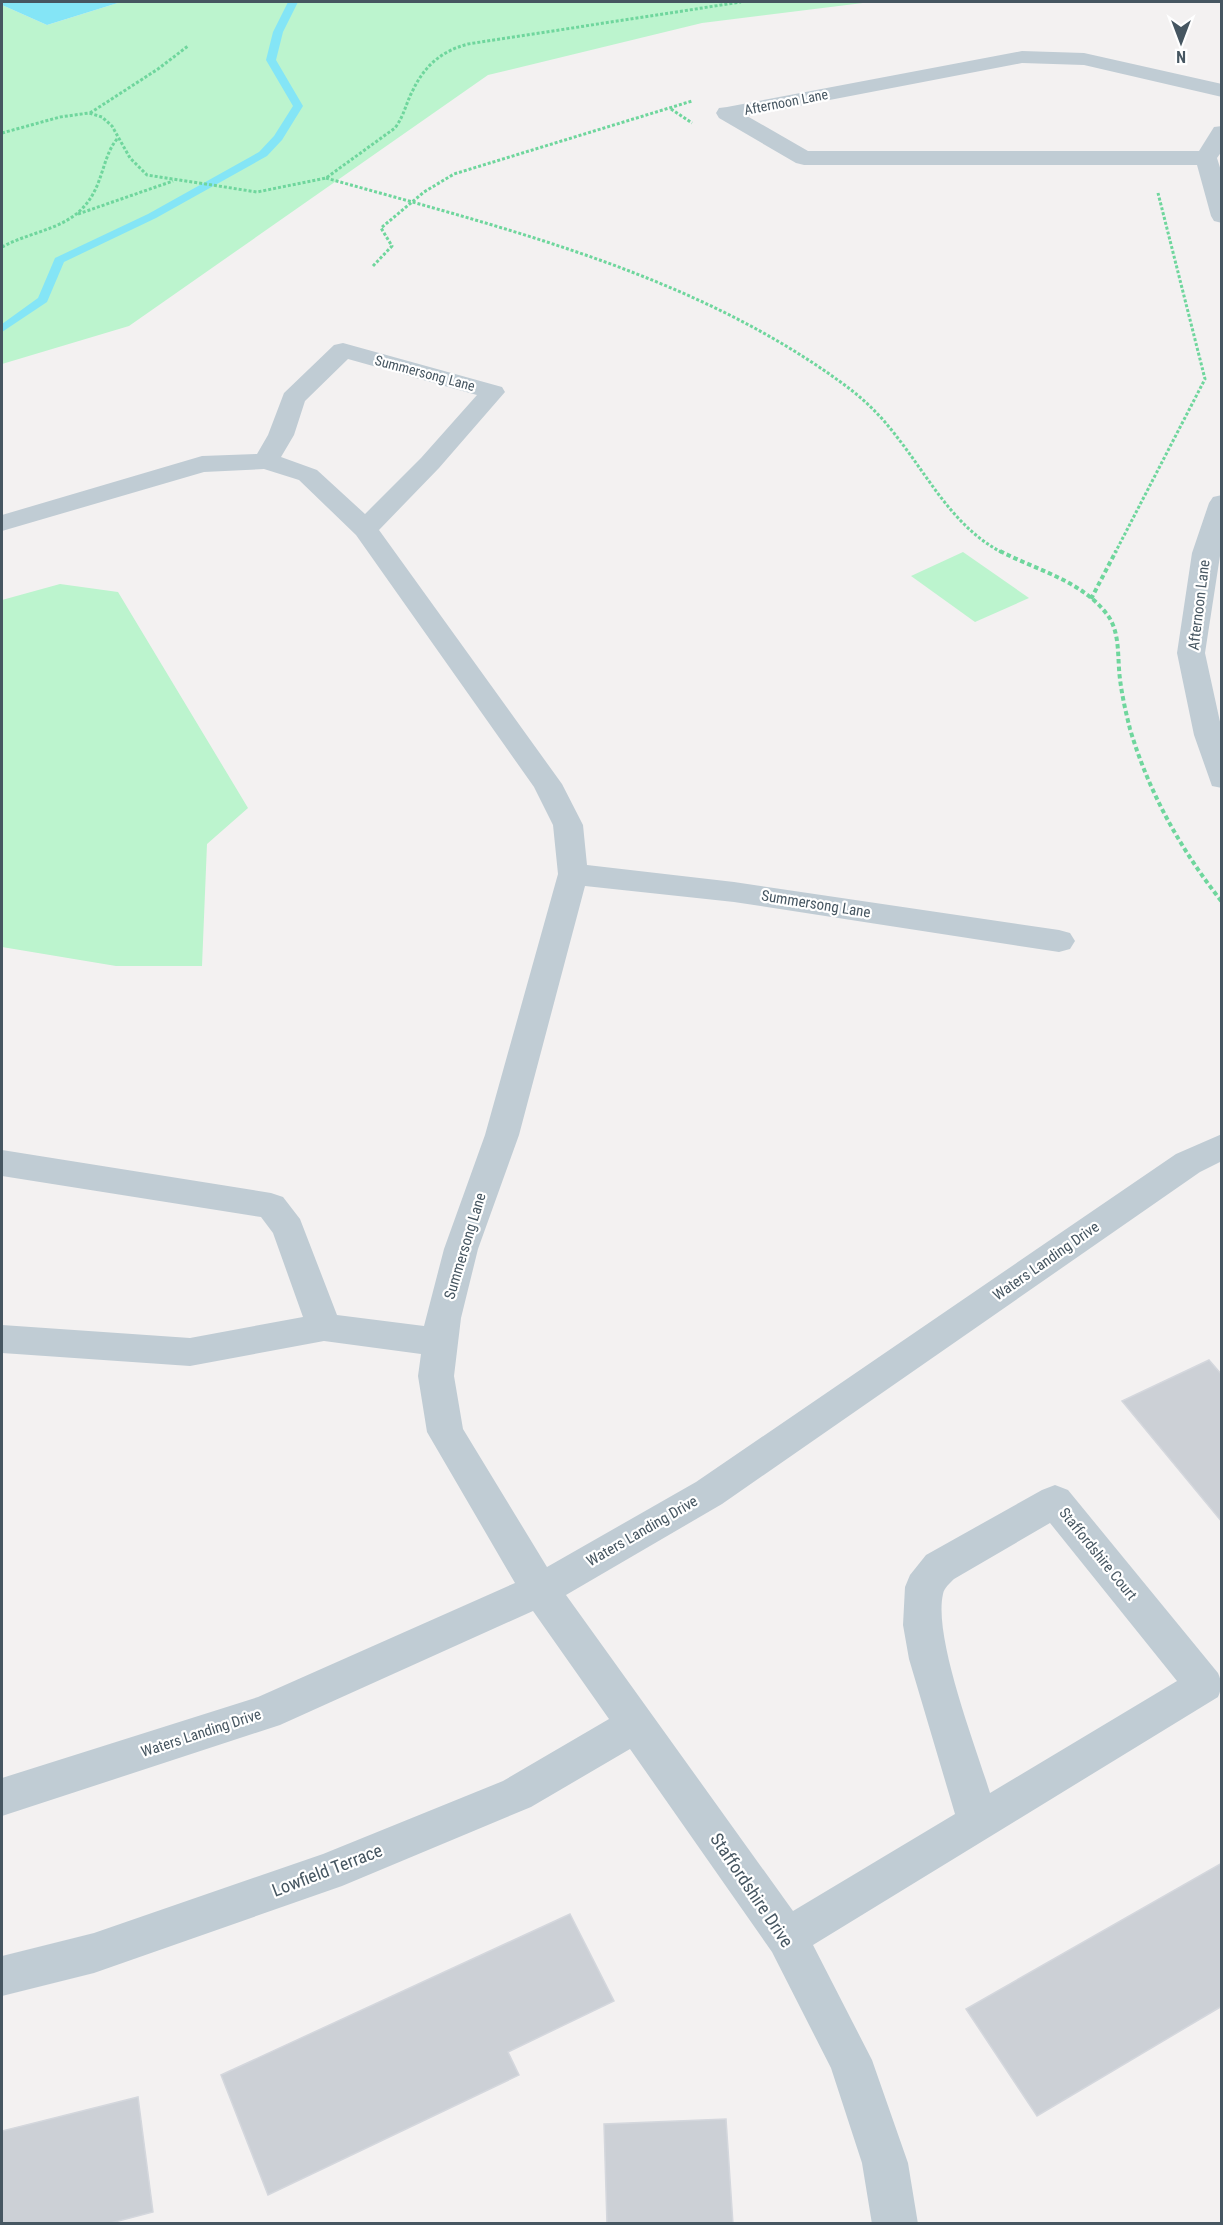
<svg xmlns="http://www.w3.org/2000/svg" width="1223" height="2225" viewBox="0 0 1223 2225" font-family="'Roboto Condensed',sans-serif">
<style>
.green{fill:#bcf4ce}
.water{fill:#84e5f6}
.lines{fill:none;stroke-linecap:round;stroke-linejoin:round}
.stream{fill:#84e5f6;fill-rule:evenodd}
.building{fill:#ccd0d6;stroke:#d4d7dd;stroke-width:1.5}
.path-far1{stroke:#6fd69d;stroke-width:3;stroke-dasharray:3 2;stroke-linecap:butt}
.path{stroke:#6fd69d;stroke-width:4;stroke-dasharray:4.5 3;stroke-linecap:butt}
.minor{fill:#c0ccd4;fill-rule:evenodd}
.labels{text-anchor:middle;dominant-baseline:central;stroke-width:4.5;stroke-linejoin:round;paint-order:stroke}
.far-street-label{font-size:14px;fill:#465661;stroke:#fff}
.street-label{font-size:15px;fill:#465661;stroke:#fff}
.near-street-label{font-size:18px;fill:#465661;stroke:#fff}
</style>
<rect width="100%" height="100%" fill="#f3f1f1"/>
<g class="green">
<polygon points="121,2 871,2 702,23 488,75 129,326 2,364 2,5 47,25"/>
<polygon points="963,552 1029,598 975,622 911,576"/>
<polygon points="60,584 118,592 248,808 207,844 202,966 116,966 2,947 2,600"/>
</g>
<polygon class="water" points="2,2 121,2 47,25 2,5"/>
<g class="lines">
<polygon class="stream" points="288,2 298,2 283,32 276,60 303,106 282,140 267,156 156,218 64,262 47,302 2,332 2,324 38,298 55,258 148,214 259,152 274,136 293,106 266,60 273,32"/>
</g>
<g class="building">
<polygon points="1209,1360 1222,1375 1222,1522 1122,1401"/>
<polygon points="1222,1863 1222,2006 1037,2116 966,2009"/>
<polygon points="570,1914 614,2001 508,2052 519,2075 268,2195 221,2075"/>
<polygon points="138,2097 153,2212 107,2224 2,2224 2,2131"/>
<polygon points="726,2119 733,2224 607,2224 604,2124"/>
</g>
<g class="lines">
<g class="path-far1">
<polyline points="671,109 692,123"/>
<polyline points="90,113 158,69 188,46"/>
<path d="M2 133 60 117 89 113 102 117 112 126 130 158 147 175 257 192 326 178 395 128C404 116 406 103 413 90 425 65 442 51 468 44L741 2"/>
<path d="M326 178C504 228 695 274 846 386 865 400 882 417 897 437 930 479 954 528 1003 553"/>
<polyline points="78,214 173,181"/>
<path d="M2 247C35 229 73 230 93 194 103 177 105 152 118 138"/>
<polyline points="373,266 392,246 381,228 424,192 454,174 692,101"/>
<polyline points="1115,553 1205,379 1158,193"/>
</g>
<g class="path">
<path d="M1000 551C1036 570 1080 580 1106 613 1121 631 1117 658 1120 679 1122 696 1126 713 1130 729 1149 793 1181 850 1222 902"/>
<polyline points="1091,599 1116,551"/>
</g>
<g class="minor">
<polygon points="1022,51 1084,53 1222,84 1222,97 1084,65 1022,63 747,116 808,151 1199,151 1214,127 1222,126 1222,151 1217,158 1222,174 1222,223 1214,221 1211,216 1197,165 804,165 796,163 719,118 716,113 719,108 727,107"/>
<path d="M343 343 502 387 505 392 439 468 379 530 562 784 583 825 587 865 734 882 1059 930 1070 933 1075 941 1070 949 1059 952 734 902 585 886 519 1135 478 1249 461 1318 454 1376 463 1429 547 1567 696 1482 1176 1154 1222 1134V1161L1200 1172 722 1504 566 1595 793 1911 955 1814 909 1659 903 1625 905 1587 910 1575 926 1555 1042 1490 1055 1485 1068 1490 1218 1673C1222 1682 1222 1688 1218 1697L813 1945 872 2060 908 2163 918 2224H872L862 2163 831 2068 772 1952 630 1749 531 1807 342 1886 94 1973 2 1996V1956L94 1933 323 1854 503 1781 609 1719 533 1611 280 1725 2 1816V1778L258 1697 515 1583 427 1432 418 1376 421 1354 324 1341 190 1366 2 1353V1325L190 1338 303 1317 273 1233 261 1217 2 1176V1150L271 1193 283 1197 300 1219 337 1315 424 1326 444 1249 485 1135 558 874 553 825 534 787 356 535 299 480 264 469 204 472 2 531V515L202 456 257 454 268 435 284 393 334 345ZM348 359 477 395 421 458 365 514 317 470 281 457 294 435 305 401ZM1050 1523 1177 1681 990 1793C976 1747 933 1637 943 1594 944 1588 950 1583 954 1579Z"/>
<polygon points="1222,495 1222,543 1205,653 1222,731 1222,788 1212,786 1194,735 1177,653 1192,553 1209,503 1213,497"/>
</g>
</g>
<g class="labels">
<g class="far-street-label">
<text transform="translate(786 102) rotate(-11)">Afternoon Lane</text>
<text transform="translate(425 373) rotate(15)">Summersong Lane</text>
</g>
<g class="street-label">
<text transform="translate(1199 605) rotate(-83)">Afternoon Lane</text>
<text transform="translate(816 904) rotate(9)">Summersong Lane</text>
<text transform="translate(465 1246) rotate(-73)">Summersong Lane</text>
<text transform="translate(1046 1261) rotate(-35)">Waters Landing Drive</text>
<text transform="translate(642 1531) rotate(-30)">Waters Landing Drive</text>
<text transform="translate(1098 1554) rotate(51)">Staffordshire Court</text>
<text transform="translate(201 1733) rotate(-18)">Waters Landing Drive</text>
</g>
<g class="near-street-label">
<text transform="translate(327 1870) rotate(-21)">Lowfield Terrace</text>
<text transform="translate(752 1890) rotate(56)">Staffordshire Drive</text>
</g>
</g>
<rect width="1223" height="2225" fill="none" stroke="#465661" stroke-width="6"/>
<g transform="translate(1181 42) rotate(180)" stroke="#ffffff" stroke-width="4.5" paint-order="stroke">
<path d="M0-4.5L10 22L0 15L-10 22Z" fill="#465661"/>
<text y="-9" font-size="16" font-weight="bold" text-anchor="middle" fill="#465661">N</text>
</g>
</svg>
